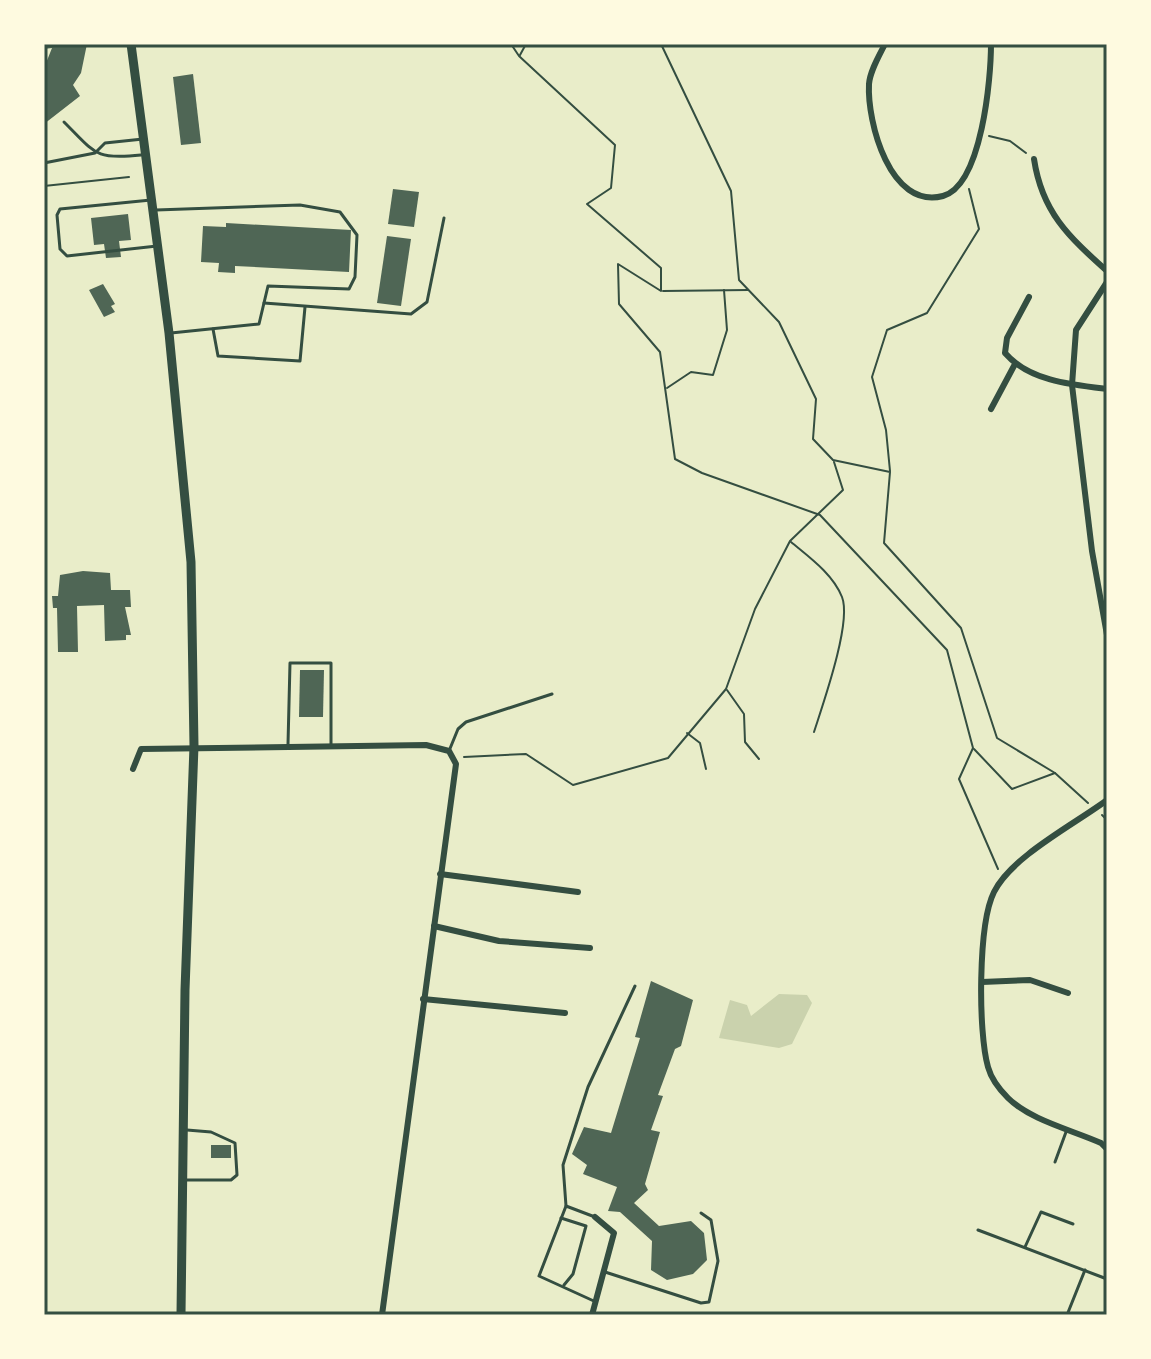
<svg xmlns="http://www.w3.org/2000/svg" width="1151" height="1359" viewBox="0 0 1151 1359" font-family="Signika,sans-serif">
<style>
.green{fill:#cad2ad}
.building{fill:#4f6655}
.lines{fill:none;stroke-linecap:round;stroke-linejoin:round}
.path{stroke:#344e41;stroke-width:2}
.service{stroke:#344e41;stroke-width:3}
.minor{stroke:#344e41;stroke-width:6}
.primary{stroke:#344e41;stroke-width:9}
.neatline{fill:none;stroke:#344e41;stroke-width:3}
</style>
<rect width="100%" height="100%" fill="#e9edc9"/>
<polygon class="green" points="779,994 807,995 812,1003 792,1044 779,1048 719,1038 730,1000 747,1005 751,1016"/>
<g class="building">
<polygon points="44,44 87,44 81,73 73,85 80,96 44,124 44,68 52,48 44,49"/>
<polygon points="193,74 201,143 181,145 173,77"/>
<polygon points="393,189 419,192 414,227 388,224"/>
<polygon points="128,214 131,240 119,241 121,257 106,258 104,244 94,245 91,218"/>
<polygon points="226,223 351,230 349,272 235,266 235,273 218,272 219,263 201,262 203,226 226,227"/>
<polygon points="387,236 411,239 401,306 377,303"/>
<polygon points="103,284 115,304 111,306 115,312 104,317 89,290"/>
<polygon points="83,571 110,573 111,590 130,590 131,607 125,607 131,635 126,635 126,640 105,641 104,605 77,606 78,652 58,652 57,608 53,608 52,596 58,596 60,575"/>
<polygon points="300,670 324,670 323,717 299,717"/>
<polygon points="651,981 693,1000 681,1046 675,1049 658,1095 663,1096 651,1130 660,1132 645,1184 648,1190 634,1203 659,1226 691,1221 704,1233 707,1260 693,1274 667,1280 651,1270 652,1241 620,1212 608,1211 617,1187 583,1174 587,1165 572,1154 584,1127 611,1133 640,1038 635,1037"/>
<rect x="211" y="1145" width="20" height="13"/>
</g>
<g class="lines">
<g class="path">
<polyline points="511,44 519,56 615,145 611,188 587,204 661,268 661,291 618,264 619,304 660,352 675,459 702,473 820,515 947,650 973,748 959,779 998,869"/>
<polyline points="661,44 731,191 739,280 779,322 816,399 813,439 833,460 890,472 884,543 961,628 997,738 1055,773"/>
<polyline points="520,55 526,44"/>
<polyline points="989,136 1010,141 1026,153"/>
<polyline points="44,186 129,177"/>
<polyline points="663,291 748,290"/>
<polyline points="667,388 691,372 713,375 727,330 724,290"/>
<polyline points="890,471 886,430 872,377 887,330 927,313 979,229 969,189"/>
<path d="M791 542C809 557 833 574 842 597 852 622 823 704 814 732"/>
<polyline points="727,690 744,714 745,742 759,759"/>
<polyline points="687,733 700,743 706,769"/>
<polyline points="974,749 1012,789 1055,773 1088,803"/>
<polyline points="464,757 526,754 573,785 668,758 726,689 755,609 790,541 843,490 834,462"/>
<polyline points="1102,815 1107,820"/>
</g>
<g class="service">
<path d="M64 122C96 154 95 160 141 155"/>
<polyline points="44,163 95,153 105,143 143,139"/>
<polyline points="151,200 60,209 57,215 60,249 67,256 157,246"/>
<polyline points="156,210 300,205 340,212 357,235 355,277 349,289 268,286 259,324 171,333"/>
<polyline points="264,303 411,314 427,302 444,218"/>
<polyline points="213,329 218,356 300,361 305,307"/>
<polyline points="288,744 290,663 331,663 331,744"/>
<polyline points="449,751 458,729 466,722 552,694"/>
<polyline points="1055,1162 1066,1132"/>
<polyline points="185,1180 231,1180 237,1175 235,1143 211,1132 187,1130"/>
<polyline points="566,1206 563,1165 588,1087 635,986"/>
<polyline points="595,1217 566,1206 539,1276 596,1302"/>
<polyline points="561,1218 586,1226 573,1274 564,1285"/>
<polyline points="978,1230 1107,1279"/>
<polyline points="1025,1247 1041,1212 1073,1224"/>
<polyline points="605,1272 701,1303 709,1302 718,1261 711,1220 701,1213"/>
<polyline points="1067,1315 1085,1270"/>
</g>
<g class="minor">
<path d="M885 44C879 56 870 71 869 84 867 122 890 210 943 196 982 185 991 78 991 44"/>
<path d="M1034 159C1042 212 1068 236 1107 271"/>
<polyline points="1107,282 1076,330 1072,385 1092,551 1107,635"/>
<path d="M1029 297 1007 338 1005 353C1029 381 1072 385 1107 389"/>
<polyline points="991,409 1015,364"/>
<polyline points="133,769 141,749 426,745 449,751 456,764 382,1315"/>
<path d="M1107 800C1075 824 1012 856 994 892 978 924 978 1032 988 1067 991 1078 1000 1090 1008 1098 1030 1120 1072 1130 1101 1143L1107 1149"/>
<polyline points="440,874 578,892"/>
<polyline points="434,926 499,941 590,948"/>
<polyline points="982,982 1030,980 1068,993"/>
<polyline points="423,999 565,1013"/>
<polyline points="44,1314 47,1315"/>
<polyline points="592,1315 614,1233 595,1217"/>
</g>
<polyline class="primary" points="131,44 169,333 191,562 194,746 185,990 181,1315"/>
</g>
<rect width="1151" height="1359" fill="none" stroke="#fefae0" stroke-width="92"/>
<rect x="46" y="46" width="1059" height="1267" class="neatline"/>
</svg>
